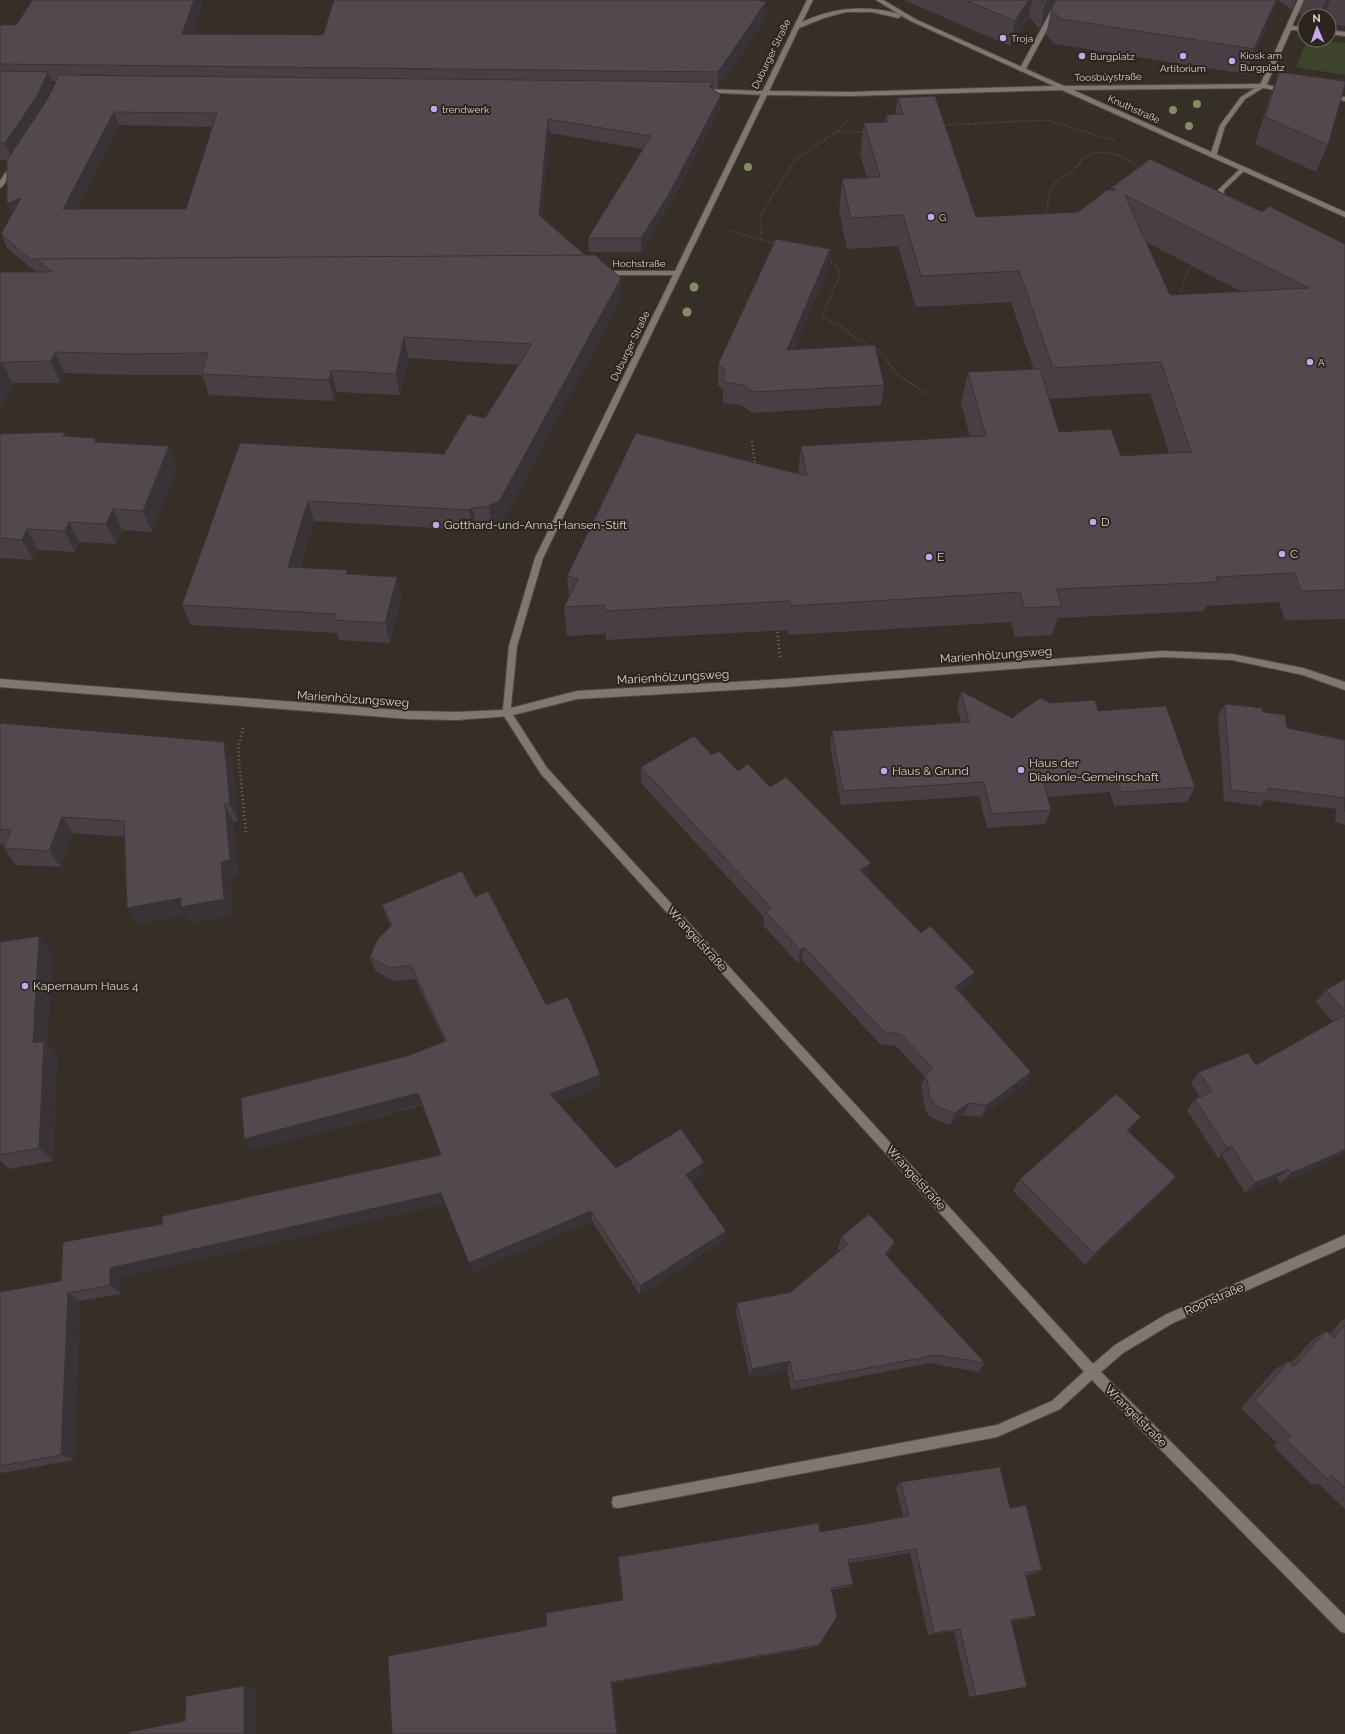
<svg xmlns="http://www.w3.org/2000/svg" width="1345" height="1734" viewBox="0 0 1345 1734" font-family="Raleway,sans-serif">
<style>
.green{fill:#3e432c}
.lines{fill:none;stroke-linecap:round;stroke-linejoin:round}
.lane-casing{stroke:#514b45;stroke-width:2}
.street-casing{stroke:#514b45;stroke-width:2}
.secondary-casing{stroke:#514b45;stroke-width:2}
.path-far1{stroke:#706a64;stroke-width:1.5;stroke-dasharray:0.5 2;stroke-linecap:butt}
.path{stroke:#706a64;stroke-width:2.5;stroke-dasharray:1 3;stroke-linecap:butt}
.lane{fill:#807870;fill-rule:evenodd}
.street{fill:#807870;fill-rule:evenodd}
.secondary{fill:#807870;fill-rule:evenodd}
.tree{fill:#878a68}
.wall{fill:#473f44;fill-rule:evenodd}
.shaded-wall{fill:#393337}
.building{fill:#52494f;stroke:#393337;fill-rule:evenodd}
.poi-dot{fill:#c8a6ef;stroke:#2c251e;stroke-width:1.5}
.labels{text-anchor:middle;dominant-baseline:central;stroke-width:4;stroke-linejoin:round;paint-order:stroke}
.far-poi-label{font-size:10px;fill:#d7d2ce;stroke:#2c251e;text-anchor:start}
.far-street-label{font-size:10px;fill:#d7d2ce;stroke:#2c251e}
.poi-label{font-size:12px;fill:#d7d2ce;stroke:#2c251e;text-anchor:start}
.street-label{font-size:12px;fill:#d7d2ce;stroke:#2c251e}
</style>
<rect width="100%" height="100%" fill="#362f28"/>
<polygon class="green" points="1307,40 1345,43 1345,75 1296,67"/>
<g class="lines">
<g class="lane-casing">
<g id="lane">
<polygon points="1241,168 1246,169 1224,190 1224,200 1228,204 1223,205 1218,201 1218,190"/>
<polygon points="1092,1366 1096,1368 1098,1372 1096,1376 1060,1409 997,1437 618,1508 613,1507 612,1502 613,1497 618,1496 997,1425 1052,1401 1088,1368"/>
</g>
</g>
<g class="street-casing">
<g id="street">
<polygon points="1057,0 1063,0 1025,70 1020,71 1019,70"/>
<polygon points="1298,0 1304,0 1292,26 1305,27 1305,31 1291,30 1266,86 1245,99 1225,126 1216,156 1211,157 1210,156 1220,125 1241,97 1260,85"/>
<polygon points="1329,30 1345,32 1345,36 1329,34"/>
<polygon points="702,89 765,91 768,93 765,95 700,92 699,91"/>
<polygon points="12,163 17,164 2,187 0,188 0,181"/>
<polygon points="599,271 677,271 681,273 677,275 602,275 598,273"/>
<polygon points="1163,651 1232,654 1303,668 1345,682 1345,690 1303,675 1232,660 1163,657 784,687 577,699 513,715 547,768 1093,1364 1115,1345 1165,1315 1345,1235 1345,1247 1173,1323 1123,1353 1101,1372 1345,1616 1345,1633 1340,1631 1088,1376 541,774 502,713 507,709 577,691 784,679"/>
</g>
</g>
<g class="secondary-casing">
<g id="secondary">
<path d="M807 0H813L802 22C834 7 866 5 899 14L876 0H883L917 20 1064 86 1263 84 1288 89V91L1286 92 1263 88 1073 90 1345 212V217L1062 90 850 96 767 95 543 558 517 646 510 716 457 720 409 719 0 687V679L409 711 457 712 503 710 509 646 535 558ZM846 12H872L898 18 900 17V15L913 22 1054 86 850 92 769 91 799 28 824 18Z"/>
<polygon points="1328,94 1345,97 1345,101 1326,97 1325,96"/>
</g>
</g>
<g class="path-far1">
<polyline points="943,125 1047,120 1115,141"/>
<polyline points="837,131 848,133 866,131"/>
<path d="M1045 215C1049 206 1047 196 1051 188 1056 180 1064 177 1071 172 1077 167 1081 159 1088 155 1103 148 1131 156 1139 170"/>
<polyline points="727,230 776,244"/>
<polyline points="762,240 760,221 763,211 794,161 837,131 848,119"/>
<polyline points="827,259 836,265 840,274 822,317 841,326 856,339 878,350 898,375 927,394"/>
<polyline points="1178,298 1191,264"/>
</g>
<g class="path">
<polyline points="752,441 755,464"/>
<polyline points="777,628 780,657"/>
<polyline points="243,728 238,750 246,833"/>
</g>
<use href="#lane" class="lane"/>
<use href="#street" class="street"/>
<use href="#secondary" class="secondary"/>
</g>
<g class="tree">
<circle cx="1197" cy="104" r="4"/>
<circle cx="1173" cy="110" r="4"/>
<circle cx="1189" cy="126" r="4"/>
<circle cx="748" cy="167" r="4"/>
<circle cx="694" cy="287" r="4.5"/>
<circle cx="687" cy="312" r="4.5"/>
</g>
<g class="wall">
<path d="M33 0H201L202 5 192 34 323 35 766 18 717 89H713L720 109 669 207 641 252H589L588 238 643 149 550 133 541 217 621 299 503 521 492 527 476 528 472 530 314 521 300 568 347 570 348 574 402 597 390 643 339 640 337 633 191 625 182 605 240 443 444 454 485 418 519 365 408 358 400 395 337 392 334 401 209 395 202 375H133L64 373 60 383H13L0 408V272H36L7 248 1 234 11 215 7 204V160H0V25H16ZM52 81H56L54 86ZM119 125 212 127 186 209H76Z"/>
<polygon points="904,0 1055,0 1040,29 1029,17 1010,46"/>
<polygon points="1057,0 1296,0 1292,10 1278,0 1246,74 1055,44 1046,35 1051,10"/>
<polygon points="1304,0 1345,0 1345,26 1329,24 1329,16 1305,16 1305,18 1299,14"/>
<polygon points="1279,72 1328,145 1316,172 1255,144 1269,99"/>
<path d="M898 98 976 217 1078 212 1110 190 1111 188 1262 212 1345 244V619L1285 620 1279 602 1206 606 1204 611 1058 618 1052 635 1015 637 1011 622 788 635 787 630 606 640V634L567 636 564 607 569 596 567 576 798 474 801 446 970 437 961 403 968 372 1034 370 1011 302 916 307 898 246 847 249 839 211 842 179 867 178 860 154 864 123 885 122 886 115 895 114ZM1146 242 1242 292 1170 295ZM1150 393 1169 453 1121 456 1059 432 1049 399Z"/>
<polygon points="828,270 794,350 884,385 881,405 752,413 741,405 723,403 723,389 718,385 718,364"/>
<polygon points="65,432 67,436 95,438 97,442 177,467 152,532 122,530 116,544 79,542 75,552 38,550 33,560 0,558 0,434"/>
<polygon points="961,691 1012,718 1050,703 1098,711 1195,787 1187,802 1114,806 1110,792 1047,797 1051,810 1045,824 987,828 979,796 841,805 830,745 832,731 961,722 957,707"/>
<polygon points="1225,704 1263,712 1287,728 1345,740 1345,825 1335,822 1336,809 1264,800 1261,806 1224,801 1218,716"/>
<polygon points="0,723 232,759 238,821 233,821 238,876 230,878 233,915 191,923 186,915 137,924 125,837 73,833 61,867 16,865 4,848 5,845 0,844"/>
<polygon points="712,755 738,771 770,787 868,878 921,933 975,972 970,985 960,992 1031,1072 1025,1084 981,1117 963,1115 950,1125 934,1119 928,1115 925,1109 921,1086 925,1077 896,1046 880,1044 802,960 798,963 763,925 764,917 641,783 641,767"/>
<polygon points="475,897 601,1087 558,1103 616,1168 703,1173 691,1182 726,1231 725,1240 640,1295 592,1221 473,1272 445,1204 121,1277 121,1294 80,1301 74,1460 3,1473 0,1472 0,1292 61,1281 163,1224 441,1155 423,1105 252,1150 244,1139 407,1056 445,1042 415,979 396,981 389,979 375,970 370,957 391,926 387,919 382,905"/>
<polygon points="0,942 52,952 47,1045 57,1055 53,1161 10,1169 0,1161"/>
<polygon points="1345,979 1345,1152 1327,1163 1280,1183 1277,1178 1245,1193 1222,1156 1218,1158 1187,1110 1195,1099 1200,1097 1191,1083 1199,1072 1256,1065 1333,1022 1316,1002 1326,990"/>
<polygon points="1131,1131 1129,1132 1176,1177 1165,1189 1085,1265 1013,1191 1020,1179"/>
<polygon points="841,1237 895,1242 890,1253 887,1257 985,1363 978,1372 930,1363 791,1390 787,1370 750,1378 736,1313 737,1303 791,1292 840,1251 838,1249"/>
<polygon points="1345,1319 1345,1509 1318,1483 1312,1485 1273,1446 1277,1443 1241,1408 1275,1369 1289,1361 1291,1363 1312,1340 1326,1331 1330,1334 1341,1321"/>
<polygon points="901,1482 1010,1508 1042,1570 1034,1574 1026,1575 1036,1616 1028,1619 1011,1621 976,1696 969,1697 954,1631 928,1635 910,1553 849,1563 853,1584 849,1587 831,1590 819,1645 815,1647 612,1683 618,1734 392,1734 547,1626 820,1532 903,1517 896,1487"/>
</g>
<g class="shaded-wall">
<polygon points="194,0 201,0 202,5 187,51 182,34"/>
<polygon points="1029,0 1032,0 1029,17 1010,46 1015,21"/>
<polygon points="1047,0 1055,0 1040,29 1045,4"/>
<polygon points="1276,0 1278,0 1246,74 1254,49"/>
<polygon points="1327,0 1330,0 1324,16 1320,16 1325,1"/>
<polygon points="766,2 766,18 717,89 718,72"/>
<polygon points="48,72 55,88 12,160 5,143"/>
<polygon points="713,82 712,96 709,87"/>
<polygon points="721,95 720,109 669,207 641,252 641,238"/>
<polygon points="114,112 119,125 69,223 63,209"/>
<polygon points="548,119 550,133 540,228 539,215"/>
<polygon points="21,198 13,218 7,204"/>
<polygon points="830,249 828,270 785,371 787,350"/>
<polygon points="621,278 621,299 503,521 492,527 489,506"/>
<polygon points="404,337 408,358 400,395 396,374"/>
<polygon points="55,352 64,373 60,383 51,361"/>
<polygon points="2,362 13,383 0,408 0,366"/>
<polygon points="331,370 337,392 334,401 329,380"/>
<polygon points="65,432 75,453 63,436"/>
<polygon points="169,446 177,467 152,532 143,511"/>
<polygon points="308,501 314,521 294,587 288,567"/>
<polygon points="473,508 476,528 472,530 469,510"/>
<polygon points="113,509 122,530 116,544 106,524"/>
<polygon points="69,522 79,542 75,552 65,531"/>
<polygon points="27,529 38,550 33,560 22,540"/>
<polygon points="397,577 402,597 390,643 385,623"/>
<polygon points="224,742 232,759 238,821 230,804"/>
<polygon points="225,804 233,821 238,876 230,878 233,915 191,923 186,915 137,924 127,908 221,862"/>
<polygon points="62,817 73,833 61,867 49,851"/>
<polygon points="871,863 868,878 857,885 860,870"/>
<polygon points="39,936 52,952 47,1045 57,1055 53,1161 39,1148 33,1043"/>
<polygon points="804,947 802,960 798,963 800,950"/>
<polygon points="975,972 970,985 950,1000 955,987"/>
<polygon points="1031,1072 1025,1084 981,1117 987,1105"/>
<polygon points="600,1075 601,1087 552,1106 550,1094"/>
<polygon points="418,1093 423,1104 252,1150 244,1139"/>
<polygon points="969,1103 963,1115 950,1125 955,1113"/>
<polygon points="1141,1117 1131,1131 1117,1143 1127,1130"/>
<polygon points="1232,1146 1222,1156 1218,1158 1227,1148"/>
<polygon points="1345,1149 1345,1152 1327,1163 1280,1183 1291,1173"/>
<polygon points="704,1162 703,1173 686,1185 686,1175"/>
<polygon points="1288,1169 1277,1178 1245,1193 1255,1183"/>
<polygon points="1176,1177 1165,1189 1085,1265 1094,1254"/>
<polygon points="441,1193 445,1204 121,1277 121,1294 110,1285 110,1268"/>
<polygon points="591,1211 592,1221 473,1272 469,1263"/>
<polygon points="726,1231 725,1240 640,1295 640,1286"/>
<polygon points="895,1242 890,1253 880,1265 885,1254"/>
<polygon points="68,1293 80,1301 74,1460 61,1455"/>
<polygon points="790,1361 787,1370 750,1378 752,1369"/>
<polygon points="611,1682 612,1683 618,1734 617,1734"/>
<polygon points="244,1686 256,1687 256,1734 244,1734"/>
</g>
<g class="building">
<polygon points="33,0 194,0 182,34 323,35 334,0 758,0 766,2 718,72 0,64 0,25 16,25"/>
<polygon points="965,0 1029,0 1015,21"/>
<polygon points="1041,0 1047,0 1045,4"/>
<polygon points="1057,0 1276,0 1254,49 1061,19 1051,10"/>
<polygon points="0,71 48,72 37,96 5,143 0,143"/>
<polygon points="1279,72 1345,81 1345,85 1328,145 1265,117"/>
<path d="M59 75 713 82 709 87 721 95 669 194 641 238H588L651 136 548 119 539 215 586 256 36 259H37L31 260 1 234 21 198 7 204V160L47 100ZM114 112 217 113 186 209H63Z"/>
<path d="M935 96 976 217 1078 212 1107 190H1116L1111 188 1150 159 1262 212 1269 206 1345 244V590L1301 591 1295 573 1216 577 1218 582 1056 589 1062 606 1024 608 1020 592 791 606 790 601 605 611 604 605 564 607 578 579 567 576 636 433 807 476 801 446 986 436 968 372 1040 369 1059 432 1111 429 1121 456 1191 452 1161 362 1053 368 1019 271 921 276 903 215 851 218 842 179 880 177 864 123 888 122 886 115 903 114 898 98ZM1125 195 1309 288 1170 295Z"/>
<polygon points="776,239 830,249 787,350 875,345 884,385 753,392 743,385 724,382 724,369 718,364"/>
<polygon points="595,255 621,278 500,500 489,506 473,508 469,510 308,501 288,567 347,570 346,574 397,577 385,623 333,620 335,614 182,605 240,443 444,454 468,414 485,418 532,344 404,337 396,374 331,370 329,380 202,374 208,353 125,354 55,352 51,361 2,362 0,366 0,272 52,272 36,259"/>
<polygon points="65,432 63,436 95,438 94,442 169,446 143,511 113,509 106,524 69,522 65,531 27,529 22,540 0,538 0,434"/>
<polygon points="961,691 1012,718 1040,698 1050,703 1095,700 1098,711 1166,706 1195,787 1121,792 1116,778 1044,783 1051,810 992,814 984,782 843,791 832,731 969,722"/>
<polygon points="1225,704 1262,708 1263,712 1285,715 1287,728 1345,740 1345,811 1344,811 1345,798 1268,788 1268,794 1231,790"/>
<polygon points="0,723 224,742 230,804 225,804 230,860 221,862 224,899 181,907 181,898 127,908 124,821 62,817 49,851 4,848 11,830 0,829"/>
<polygon points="694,736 712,755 719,751 738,771 748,764 770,787 786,777 871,863 860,870 921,933 930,926 975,972 955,987 1031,1072 987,1105 969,1103 955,1113 939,1108 933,1103 930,1097 926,1074 933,1069 901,1034 884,1032 804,947 800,950 765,911 771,908 641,767"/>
<polygon points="462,871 475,897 488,891 546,1005 568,997 589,1046 600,1075 550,1094 616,1168 681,1129 704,1162 686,1175 726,1231 640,1286 591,1211 469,1263 441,1193 110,1268 110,1285 68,1293 61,1455 0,1466 0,1292 61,1281 63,1242 163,1224 162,1216 441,1155 418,1093 244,1139 241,1098 407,1056 446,1041 411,965 391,968 384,965 370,957 377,940 392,925 382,905"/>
<polygon points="39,936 33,1043 44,1041 39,1148 0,1155 0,942"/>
<polygon points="1345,979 1345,1011 1326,990"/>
<polygon points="1345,1015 1345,1149 1338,1153 1291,1173 1288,1169 1255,1183 1232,1146 1227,1148 1195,1099 1212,1092 1199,1072 1248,1053 1256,1065"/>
<polygon points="1116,1094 1141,1117 1127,1130 1176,1177 1094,1254 1020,1179"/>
<polygon points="869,1214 895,1242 885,1254 985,1363 936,1355 794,1382 790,1361 752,1369 737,1303 791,1292 848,1244 841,1237"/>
<polygon points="1345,1325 1345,1488 1331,1475 1327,1479 1287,1440 1291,1436 1255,1400 1289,1361 1294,1367 1326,1331 1334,1338"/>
<polygon points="1000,1467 1010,1508 1026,1505 1042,1570 1025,1573 1036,1616 1011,1620 1027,1687 976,1696 960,1629 934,1633 916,1549 848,1560 853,1584 831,1588 837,1617 819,1645 611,1682 617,1734 392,1734 388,1656 547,1626 546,1613 623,1600 618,1557 819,1523 820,1532 909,1516 901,1482"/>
<polygon points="244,1686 244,1734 129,1734 129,1732 185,1721 186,1696"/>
</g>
<g class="poi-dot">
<circle cx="1003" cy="38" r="4"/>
<circle cx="1082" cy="56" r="4"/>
<circle cx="1183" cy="56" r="4"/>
<circle cx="1232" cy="61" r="4"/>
<circle cx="434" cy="109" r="4"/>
<circle cx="931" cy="217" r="4"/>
<circle cx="1310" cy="362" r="4"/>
<circle cx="1093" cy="522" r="4"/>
<circle cx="436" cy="525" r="4"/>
<circle cx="1282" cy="554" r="4"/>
<circle cx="929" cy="557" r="4"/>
<circle cx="1021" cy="770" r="4"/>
<circle cx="884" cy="771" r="4"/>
<circle cx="25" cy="986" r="4"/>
</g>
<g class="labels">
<g class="far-poi-label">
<text x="1011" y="38">Troja</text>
<text x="1240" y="55">Kiosk am<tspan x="1240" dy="12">Burgplatz</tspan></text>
<text x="1090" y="56">Burgplatz</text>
<text x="1183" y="68" text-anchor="middle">Artitorium</text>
<text x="442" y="109">trendwerk</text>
<text x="939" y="217">G</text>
<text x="1318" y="362">A</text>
</g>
<g class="far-street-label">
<text transform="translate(771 54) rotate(-64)">Duburger Straße</text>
<text transform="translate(1108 77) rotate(-1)">Toosbüystraße</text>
<text transform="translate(1134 109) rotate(24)">Knuthstraße</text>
<text x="639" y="263">Hochstraße</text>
<text transform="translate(630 346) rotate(-64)">Duburger Straße</text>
</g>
<g class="poi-label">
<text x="1101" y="522">D</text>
<text x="444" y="525">Gotthard-und-Anna-Hansen-Stift</text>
<text x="1290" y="554">C</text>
<text x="937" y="557">E</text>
<text x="1029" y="763">Haus der<tspan x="1029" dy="14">Diakonie-Gemeinschaft</tspan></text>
<text x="892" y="771">Haus &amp; Grund</text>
<text x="33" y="986">Kapernaum Haus 4</text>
</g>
<g class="street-label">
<text transform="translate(996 655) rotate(-4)">Marienhölzungsweg</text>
<text transform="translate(673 677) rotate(-3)">Marienhölzungsweg</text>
<text transform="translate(353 699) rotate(4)">Marienhölzungsweg</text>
<text transform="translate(697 939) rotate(48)">Wrangelstraße</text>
<text transform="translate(916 1178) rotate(48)">Wrangelstraße</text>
<text transform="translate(1214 1299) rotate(-24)">Roonstraße</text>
<text transform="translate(1136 1416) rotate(45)">Wrangelstraße</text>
</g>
</g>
<g transform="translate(1317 28) rotate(358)"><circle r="19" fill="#2c251e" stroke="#706a64"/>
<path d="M0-3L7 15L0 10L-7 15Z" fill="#c8a6ef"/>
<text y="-6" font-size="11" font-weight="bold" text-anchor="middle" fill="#d7d2ce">N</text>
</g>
</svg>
